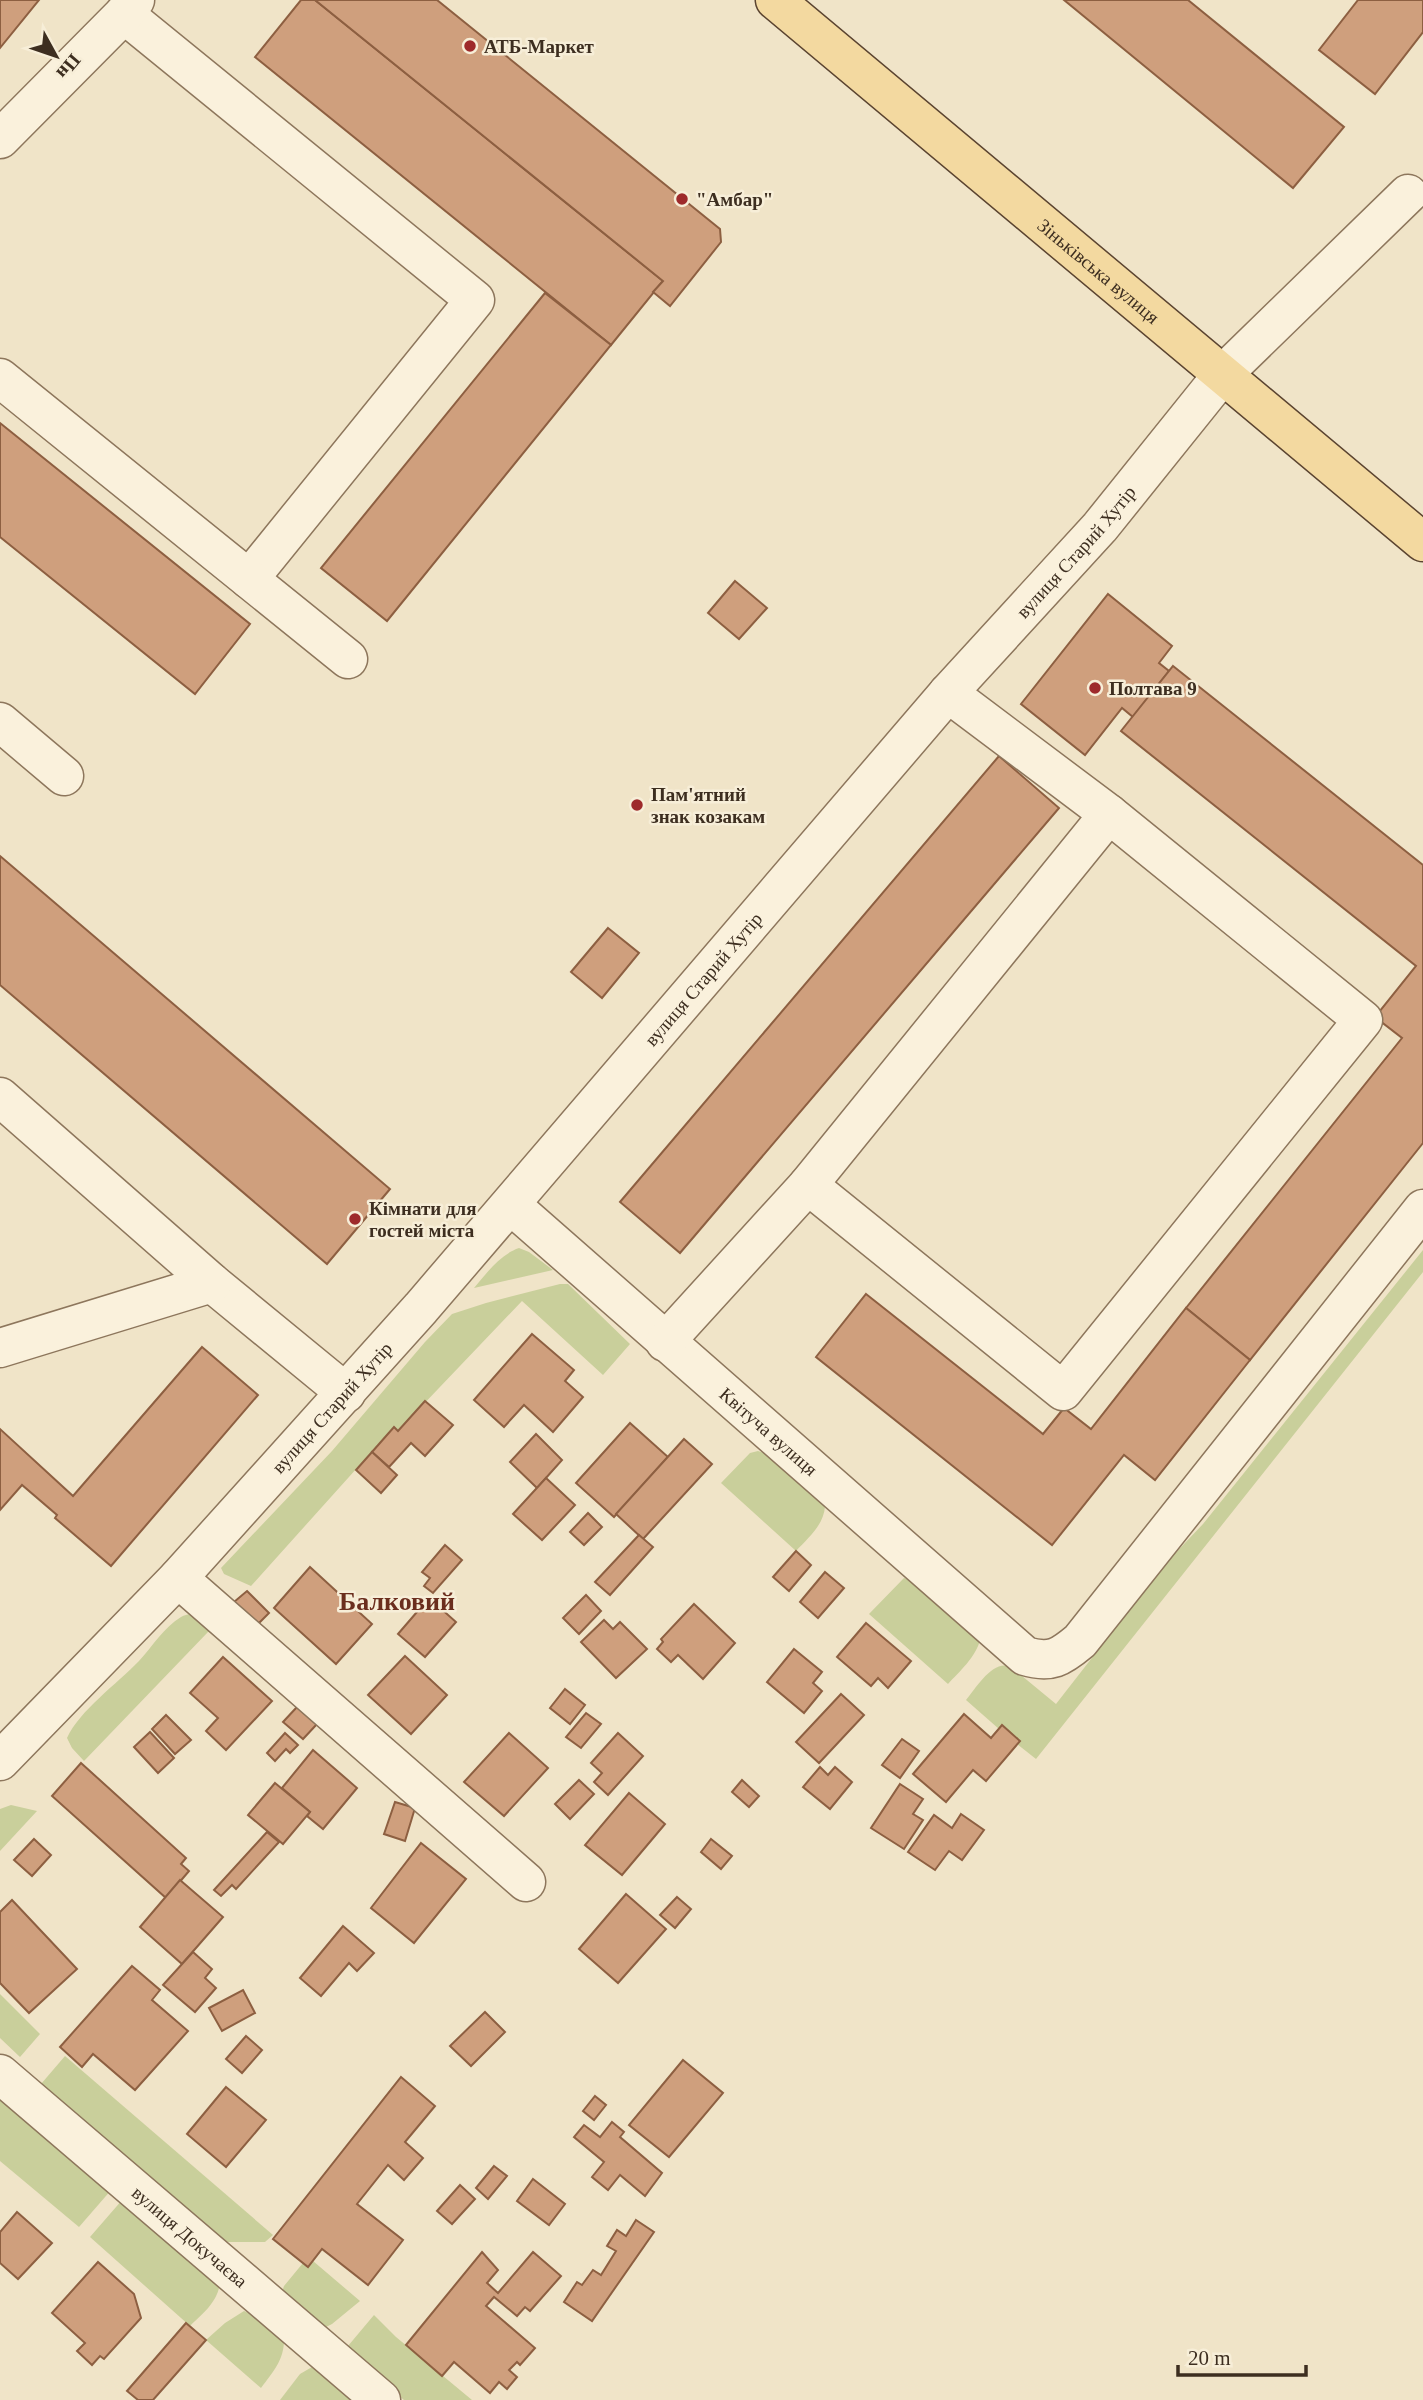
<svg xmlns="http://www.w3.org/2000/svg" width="1423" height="2400" viewBox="0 0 1423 2400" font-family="'Times New Roman',serif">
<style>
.green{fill:#c9cf9b}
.building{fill:#cf9f7d;stroke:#8d5f41;stroke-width:2}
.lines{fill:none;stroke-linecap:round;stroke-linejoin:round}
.minor-casing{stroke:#8d765c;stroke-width:41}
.major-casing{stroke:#5b4430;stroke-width:41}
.minor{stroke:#faf1dc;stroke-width:38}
.major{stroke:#f3d9a0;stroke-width:38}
.poi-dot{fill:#9e2a2b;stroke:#f7eed8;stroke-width:2.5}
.labels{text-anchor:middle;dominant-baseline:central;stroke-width:5;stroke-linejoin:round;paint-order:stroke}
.poi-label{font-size:19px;font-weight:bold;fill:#3d2e20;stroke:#f7eed8;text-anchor:start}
.street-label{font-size:19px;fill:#3d2e20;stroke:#f7eed8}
.district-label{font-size:26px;font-weight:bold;fill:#6b2e1e;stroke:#f7eed8}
</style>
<rect width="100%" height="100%" fill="#f0e4c8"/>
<g class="green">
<path d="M519 1248 529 1252 553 1270 474 1288C487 1273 499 1255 519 1248Z"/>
<path d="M1423 1250V1272L1036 1759 1017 1744 1020 1740 1002 1726 999 1729 966 1700C977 1687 993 1659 1011 1667L1056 1704 1165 1564 1203 1524Z"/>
<polygon points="560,1284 568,1284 630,1344 603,1375 522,1301 398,1431 393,1428 251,1586 224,1574 221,1568 332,1451 425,1342 452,1314 486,1303"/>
<path d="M758 1451 764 1453 825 1506C824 1525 808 1538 796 1551L721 1483 750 1453Z"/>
<path d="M904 1578 911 1580 980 1640C976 1657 959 1672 948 1684L869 1614Z"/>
<path d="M191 1613 217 1633 208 1632 84 1761 72 1748 67 1738C80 1710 117 1684 139 1661 152 1647 164 1627 181 1617 184 1615 188 1615 191 1613Z"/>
<polygon points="11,1805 37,1811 0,1851 0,1809"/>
<polygon points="0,1994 40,2034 20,2057 0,2038"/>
<polygon points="65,2056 273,2235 265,2242 223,2242 41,2084"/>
<polygon points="0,2097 112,2189 79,2227 0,2161"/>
<path d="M123 2199 220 2282C218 2302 204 2312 190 2326L90 2237Z"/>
<polygon points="313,2261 360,2301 332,2324 322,2329 281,2295 284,2286 303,2263 308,2267"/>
<path d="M244 2311 258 2317 284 2340C284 2360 273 2372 261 2388L206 2340 225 2323Z"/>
<polygon points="374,2315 396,2337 472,2400 404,2400 349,2353 348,2346"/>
<path d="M312 2367C325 2372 346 2386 350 2400H280L300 2374Z"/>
</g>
<g class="building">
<polygon points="0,0 39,0 0,48"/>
<polygon points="301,0 315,0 663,281 611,345 255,57"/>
<polygon points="315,0 437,0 720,229 721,242 670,306 653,292 663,281"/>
<polygon points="1064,0 1188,0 1344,127 1293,188"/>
<polygon points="1358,0 1423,0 1423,32 1375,94 1319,50"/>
<polygon points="545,293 611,345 387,621 321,568"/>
<polygon points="0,423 250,624 195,694 0,537"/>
<polygon points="735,581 767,608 739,639 708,613"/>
<polygon points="1108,594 1172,646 1159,663 1169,671 1133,717 1122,708 1085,755 1021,704"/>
<polygon points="1173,666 1423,865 1423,1143 1250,1360 1186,1308 1402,1038 1375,1017 1416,966 1121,731"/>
<polygon points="999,756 1059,808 680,1253 620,1202"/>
<polygon points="0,856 390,1189 327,1264 0,985"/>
<polygon points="608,928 639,953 602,998 571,972"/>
<polygon points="866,1294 1043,1434 1064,1408 1091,1429 1186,1308 1250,1360 1155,1480 1124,1455 1052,1545 816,1357"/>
<polygon points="532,1334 574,1370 565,1381 583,1397 553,1432 524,1405 504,1427 474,1400"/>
<polygon points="202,1347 258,1395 111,1566 55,1518 57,1515 22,1485 0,1510 0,1429 73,1496"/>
<polygon points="425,1401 453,1425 425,1456 411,1443 389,1467 372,1452 394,1427 398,1431"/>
<polygon points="630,1423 668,1457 614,1517 576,1483"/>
<polygon points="536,1434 562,1460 537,1488 510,1462"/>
<polygon points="684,1439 712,1464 643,1539 616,1514"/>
<polygon points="372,1452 397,1475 381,1493 356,1470"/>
<polygon points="546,1478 575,1505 542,1540 513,1514"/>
<polygon points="588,1513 602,1527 584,1545 570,1532"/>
<polygon points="639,1535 653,1547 610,1595 595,1582"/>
<polygon points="445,1545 462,1560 433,1593 424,1586 430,1578 422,1572"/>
<polygon points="796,1551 811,1565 789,1591 773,1577"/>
<polygon points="310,1567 372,1624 336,1664 274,1608"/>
<polygon points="825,1572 844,1588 818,1618 800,1602"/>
<polygon points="247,1591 269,1613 258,1624 234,1602"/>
<polygon points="586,1595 601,1611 579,1634 563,1618"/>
<polygon points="429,1598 456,1622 425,1657 398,1634"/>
<polygon points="694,1604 735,1643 703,1679 678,1655 671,1662 657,1649 663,1642 661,1639"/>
<polygon points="604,1620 613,1629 620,1622 647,1649 616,1678 581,1642"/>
<polygon points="866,1623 911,1661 888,1688 878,1678 871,1686 837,1657"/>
<polygon points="794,1649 822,1672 813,1683 822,1691 804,1713 767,1682"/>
<polygon points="405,1656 447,1695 411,1734 368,1695"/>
<polygon points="223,1657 272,1701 226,1750 206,1731 218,1718 190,1693"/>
<polygon points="565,1689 585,1705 570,1724 550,1708"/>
<polygon points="841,1694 864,1715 819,1763 796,1742"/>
<polygon points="297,1707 317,1724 303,1739 283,1722"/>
<polygon points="586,1713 601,1724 581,1748 566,1737"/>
<polygon points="964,1714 991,1738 1002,1725 1020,1741 986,1781 973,1770 946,1802 913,1774"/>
<polygon points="166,1715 191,1740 175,1754 152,1729"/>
<polygon points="150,1732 174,1758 158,1773 134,1747"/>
<polygon points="285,1733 298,1745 290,1753 286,1749 275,1761 267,1753"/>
<polygon points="509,1733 548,1768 504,1816 464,1782"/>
<polygon points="618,1733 643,1756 608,1795 594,1782 602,1773 591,1763"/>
<polygon points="902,1739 919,1751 900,1778 882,1765"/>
<polygon points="313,1750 357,1788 323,1829 307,1816 310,1812 282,1788"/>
<polygon points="81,1763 186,1858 181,1864 189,1871 166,1898 52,1796"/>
<polygon points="820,1767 828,1775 835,1767 852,1782 830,1809 803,1787"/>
<polygon points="579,1780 594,1794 570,1819 555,1804"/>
<polygon points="742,1780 759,1796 749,1807 732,1792"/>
<polygon points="275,1783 310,1812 283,1844 248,1815"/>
<polygon points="900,1784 923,1799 913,1814 923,1820 904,1849 871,1828"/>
<polygon points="629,1793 665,1824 622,1875 585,1845"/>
<polygon points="395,1802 415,1808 405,1841 384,1834"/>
<polygon points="961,1814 984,1830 962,1860 949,1851 935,1870 908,1852 934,1815 952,1828"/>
<polygon points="267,1832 279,1842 236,1889 232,1885 221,1896 214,1890"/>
<polygon points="34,1839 51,1855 32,1876 14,1860"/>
<polygon points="711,1839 732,1856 721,1869 701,1852"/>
<polygon points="421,1843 466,1879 414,1943 371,1908"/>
<polygon points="180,1880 223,1917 182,1964 140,1927"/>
<polygon points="626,1894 666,1929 618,1983 579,1949"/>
<polygon points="677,1897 691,1909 675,1928 660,1915"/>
<polygon points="12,1900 77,1969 29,2013 0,1983 0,1912"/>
<polygon points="343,1926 374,1953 357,1971 349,1963 321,1996 300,1978"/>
<polygon points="193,1952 212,1969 205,1978 216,1988 195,2012 163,1985"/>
<polygon points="132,1966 160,1990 152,2000 188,2031 135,2090 93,2054 82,2067 60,2047"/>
<polygon points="243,1990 255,2013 222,2031 209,2008"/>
<polygon points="485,2012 505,2032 471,2066 450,2046"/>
<polygon points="246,2036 262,2050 242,2073 226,2059"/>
<polygon points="683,2060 723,2093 669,2157 629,2125"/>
<polygon points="401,2077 435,2106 405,2142 423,2158 404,2180 388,2165 357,2204 403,2240 368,2285 322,2249 308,2267 273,2239"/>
<polygon points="226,2087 266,2120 226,2167 187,2134"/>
<polygon points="595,2096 606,2105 594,2120 583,2111"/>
<polygon points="612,2122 624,2132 620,2137 662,2173 645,2196 620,2175 608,2190 592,2177 604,2162 574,2137 584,2125 600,2137"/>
<polygon points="494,2166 507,2176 488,2199 476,2188"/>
<polygon points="533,2179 565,2204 549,2225 517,2201"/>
<polygon points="460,2185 475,2199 452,2224 437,2211"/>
<polygon points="17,2212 52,2243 18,2279 0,2263 0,2232"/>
<polygon points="636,2220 654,2232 592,2321 564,2302 577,2282 582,2285 593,2270 601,2275 616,2251 607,2246 617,2230 626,2236"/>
<polygon points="482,2252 498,2270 487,2283 498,2293 533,2252 561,2276 530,2311 525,2307 517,2316 494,2297 486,2306 535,2348 520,2365 517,2362 509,2370 517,2377 507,2389 499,2382 490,2393 454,2362 442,2376 406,2345"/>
<polygon points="98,2262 134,2294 141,2318 104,2359 100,2356 92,2365 77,2351 85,2343 52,2313"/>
<polygon points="186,2323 206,2340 153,2400 138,2400 127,2391"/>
</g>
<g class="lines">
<g class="minor-casing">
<g id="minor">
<polyline points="124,14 475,300 249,579"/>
<polyline points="0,139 124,14 135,0"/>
<polyline points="0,378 348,659"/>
<polyline points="0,722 64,776"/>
<polyline points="0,1097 212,1283 346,1393"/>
<polyline points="808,1185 1063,1391 1363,1020 1109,814 948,693"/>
<path id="s1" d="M511 1205 1025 1656C1051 1664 1061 1657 1080 1641L1423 1209"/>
<polyline points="665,1342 808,1185 1109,814"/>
<polyline points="0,1348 212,1283"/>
<polyline points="178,1578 526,1882"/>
<path id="s2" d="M0 1761 178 1578 421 1308 948 693 1100 527 1223 374 1408 194"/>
<path id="s3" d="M0 2074 381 2400"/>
</g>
</g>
<g class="major-casing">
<g id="major">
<path id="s4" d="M775 0 1423 542"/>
</g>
</g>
<use href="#minor" class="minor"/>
<use href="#major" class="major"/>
</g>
<g class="poi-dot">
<circle cx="470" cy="46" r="7"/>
<circle cx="682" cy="199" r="7"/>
<circle cx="1095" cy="688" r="7"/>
<circle cx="637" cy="805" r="7"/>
<circle cx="355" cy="1219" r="7"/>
</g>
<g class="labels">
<g class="poi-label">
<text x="484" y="46">АТБ-Маркет</text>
<text x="696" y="199">"Амбар"</text>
<text x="1109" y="688">Полтава 9</text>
<text x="651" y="794">Пам'ятний<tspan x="651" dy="22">знак козакам</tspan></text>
<text x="369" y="1208">Кімнати для<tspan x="369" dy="22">гостей міста</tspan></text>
</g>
<g class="street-label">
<text stroke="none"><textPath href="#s4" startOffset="422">Зіньківська вулиця</textPath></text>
<text stroke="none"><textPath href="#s2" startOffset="1619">вулиця Старий Хутір</textPath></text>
<text stroke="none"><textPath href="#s2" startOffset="1052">вулиця Старий Хутір</textPath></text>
<text stroke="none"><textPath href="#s2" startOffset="485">вулиця Старий Хутір</textPath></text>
<text stroke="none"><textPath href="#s1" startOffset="343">Квітуча вулиця</textPath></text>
<text stroke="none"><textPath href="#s3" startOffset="250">вулиця Докучаєва</textPath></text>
</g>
<g class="district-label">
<text x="397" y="1601">Балковий</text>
</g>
</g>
<g transform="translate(56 56) rotate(130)" stroke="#f7eed8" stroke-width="5" paint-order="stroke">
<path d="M0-5L12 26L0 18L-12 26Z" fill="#3d2e20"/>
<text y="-10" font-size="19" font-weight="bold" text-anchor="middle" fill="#3d2e20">Пн</text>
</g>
<path d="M1178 2365v10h128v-10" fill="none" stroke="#3d2e20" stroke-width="3.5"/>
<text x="1188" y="2365" font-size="21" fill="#3d2e20" stroke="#f7eed8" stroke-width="5" paint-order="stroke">20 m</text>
</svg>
